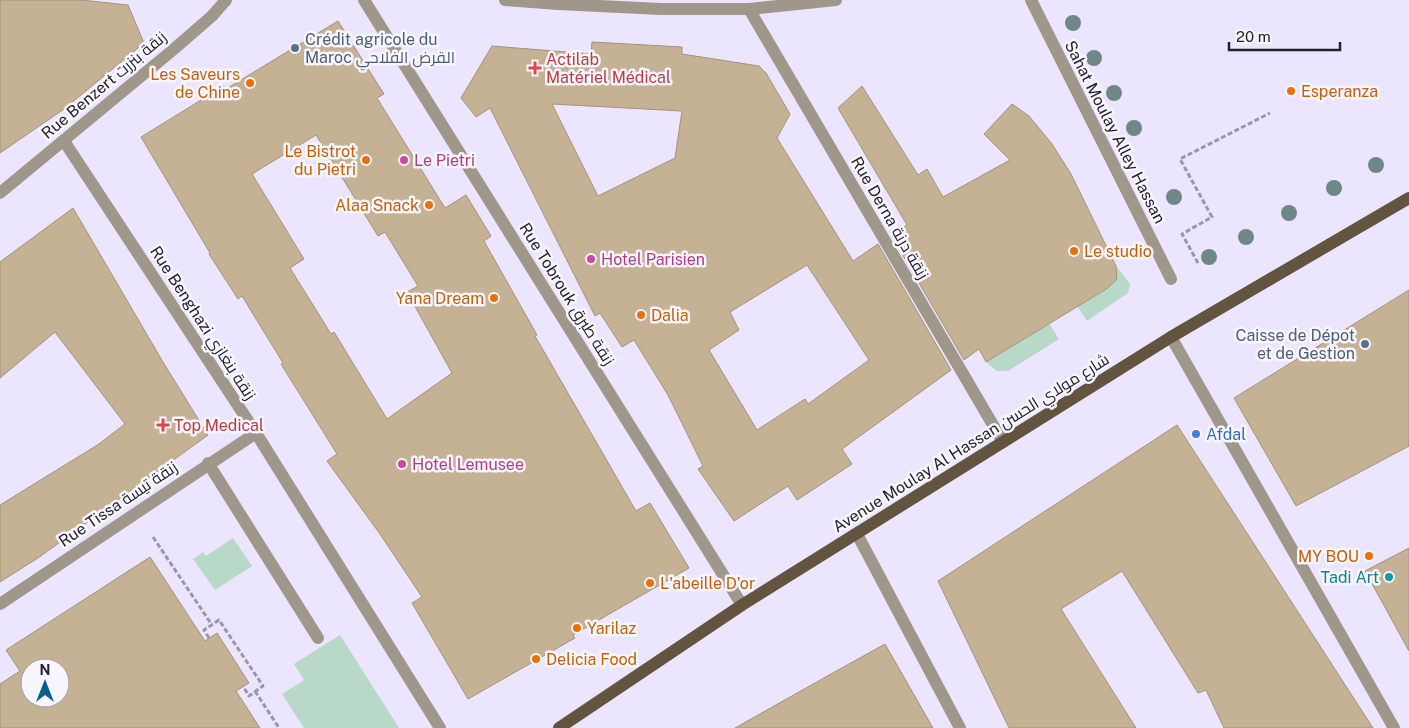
<svg xmlns="http://www.w3.org/2000/svg" width="1409" height="728" viewBox="0 0 1409 728" font-family="'Public Sans',Cairo,sans-serif">
<style>
.green{fill:#b9d9c8}
.building{fill:#c5b295;stroke:#a49278;fill-rule:evenodd}
.lines{fill:none;stroke-linecap:round;stroke-linejoin:round}
.path{stroke:#9b96aa;stroke-width:3;stroke-dasharray:5 2.5;stroke-linecap:butt}
.minor{stroke:#a0978b;stroke-width:12}
.major{stroke:#62543e;stroke-width:12}
.tree{fill:#708788}
.service-dot{fill:#5c6f8a;stroke:#f7f6fc;stroke-width:2}
.health-dot{fill:#e0444e;stroke:#f7f6fc;stroke-width:2}
.food-dot{fill:#e8710a;stroke:#f7f6fc;stroke-width:2}
.hotel-dot{fill:#d1479c;stroke:#f7f6fc;stroke-width:2}
.shop-dot{fill:#3f7fe0;stroke:#f7f6fc;stroke-width:2}
.culture-dot{fill:#0f9aa8;stroke:#f7f6fc;stroke-width:2}
.labels{text-anchor:middle;dominant-baseline:central;stroke-width:5;stroke-linejoin:round;paint-order:stroke}
.service-label{font-size:16px;fill:#4e5e75;stroke:#f7f6fc;text-anchor:start}
.health-label{font-size:16px;fill:#be3a42;stroke:#f7f6fc;text-anchor:start}
.food-label{font-size:16px;fill:#c56008;stroke:#f7f6fc;text-anchor:start}
.street-label{font-size:16px;fill:#24212d;stroke:#f7f6fc}
.hotel-label{font-size:16px;fill:#b23c85;stroke:#f7f6fc;text-anchor:start}
.shop-label{font-size:16px;fill:#366cbe;stroke:#f7f6fc;text-anchor:start}
.culture-label{font-size:16px;fill:#0d838f;stroke:#f7f6fc;text-anchor:end}
</style>
<rect width="100%" height="100%" fill="#ebe5ff"/>
<g class="green">
<path d="M1116 266 1130 284 1128 293 1087 321 1077 306C1087 300 1108 291 1114 282 1118 277 1117 271 1116 266Z"/>
<polygon points="1049,323 1059,339 1008,371 997,371 986,362"/>
<polygon points="233,538 252,566 215,590 193,559 203,552 206,556"/>
<polygon points="340,635 399,728 304,728 282,694 304,680 294,664"/>
</g>
<g class="building">
<polygon points="0,0 81,0 128,5 144,43 64,109 0,153"/>
<path d="M338 21 384 94 377 98 445 208 466 195 491 236 484 241 537 335 535 336 636 511 650 503 689 568 573 635 575 638 468 699 412 603 422 597 380 534 327 461 337 454 281 364 283 363 242 296 238 299 209 254 210 253 141 137 224 86 226 89ZM316 135 378 236 385 232 418 286 407 292 452 373 387 419 334 332 331 334 290 268 304 259 252 174Z"/>
<path d="M592 42 682 47V54L759 66 766 73 790 114 777 138 853 261 878 244 951 370 842 449 852 464 797 500 788 486 734 521 698 469 703 466 668 395 634 340 622 347 600 313 595 316 490 108 476 117 461 98 492 46 591 54ZM552 104 682 111 675 158 598 196ZM807 265 869 360 808 404 805 399 757 430 709 350 739 330 730 312Z"/>
<polygon points="862,86 918,175 927,169 943,197 1010,160 984,134 1012,104 1029,116 1052,144 1071,174 1116,266 1117,279 1108,288 986,362 979,349 964,360 891,235 907,225 838,108"/>
<polygon points="73,208 163,362 208,435 38,558 0,582 0,505 99,444 125,424 55,332 0,378 0,262"/>
<polygon points="1409,290 1409,446 1296,506 1234,398"/>
<polygon points="1177,425 1373,728 1224,728 1206,690 1198,693 1122,571 1061,609 1136,728 1009,728 938,581"/>
<polygon points="1409,548 1409,651 1365,571"/>
<path d="M150 557 205 641 217 633 249 683 236 691 260 728H0V684L20 671 6 650ZM30 668H60V698H30Z"/>
<polygon points="885,644 933,728 735,728 822,679"/>
</g>
<g class="lines">
<g class="path">
<polyline points="1198,263 1182,234 1212,217 1180,159 1270,113"/>
<polyline points="153,537 212,625"/>
<polyline points="209,638 204,630 219,620 263,686 249,696 243,686"/>
<polyline points="255,691 279,728"/>
</g>
<g class="minor">
<polyline points="364,0 742,605"/>
<polyline points="505,0 558,4 661,9 749,9 836,0"/>
<polyline points="1031,0 1171,279"/>
<polyline points="749,9 1003,442"/>
<polyline points="64,141 256,433 440,728"/>
<polyline points="0,193 174,49 212,16 226,0"/>
<polyline points="1171,337 1394,728"/>
<polyline points="208,463 318,638"/>
<polyline points="857,534 960,728"/>
<polyline points="0,604 256,433"/>
</g>
<polyline class="major" points="559,728 742,605 1171,337 1409,198"/>
</g>
<g class="tree">
<circle cx="1073" cy="23" r="8"/>
<circle cx="1094" cy="58" r="8"/>
<circle cx="1114" cy="93" r="8"/>
<circle cx="1134" cy="128" r="8"/>
<circle cx="1376" cy="165" r="8"/>
<circle cx="1334" cy="188" r="8"/>
<circle cx="1174" cy="197" r="8"/>
<circle cx="1289" cy="213" r="8"/>
<circle cx="1246" cy="237" r="8"/>
<circle cx="1209" cy="257" r="8"/>
</g>
<g class="service-dot">
<circle cx="295" cy="48" r="5"/>
<circle cx="1365" cy="344" r="5"/>
</g>
<g class="health-dot">
<path d="M532.5 60.5h5v5h5v5h-5v5h-5v-5h-5v-5h5z"/>
<path d="M160.5 417.5h5v5h5v5h-5v5h-5v-5h-5v-5h5z"/>
</g>
<g class="food-dot">
<circle cx="250" cy="83" r="5"/>
<circle cx="1291" cy="91" r="5"/>
<circle cx="366" cy="160" r="5"/>
<circle cx="429" cy="205" r="5"/>
<circle cx="1074" cy="251" r="5"/>
<circle cx="494" cy="298" r="5"/>
<circle cx="641" cy="315" r="5"/>
<circle cx="1369" cy="556" r="5"/>
<circle cx="650" cy="583" r="5"/>
<circle cx="577" cy="628" r="5"/>
<circle cx="536" cy="659" r="5"/>
</g>
<g class="hotel-dot">
<circle cx="404" cy="160" r="5"/>
<circle cx="591" cy="259" r="5"/>
<circle cx="402" cy="464" r="5"/>
</g>
<circle class="shop-dot" cx="1196" cy="434" r="5"/>
<circle class="culture-dot" cx="1389" cy="577" r="5"/>
<g class="labels">
<g class="service-label">
<text x="305" y="39">Crédit agricole du<tspan x="305" dy="18">Maroc القرض الفلاحي</tspan></text>
<text x="1355" y="335" text-anchor="end">Caisse de Dépot<tspan x="1355" dy="18">et de Gestion</tspan></text>
</g>
<g class="health-label">
<text x="546" y="59">Actilab<tspan x="546" dy="18">Matériel Médical</tspan></text>
<text x="174" y="425">Top Medical</text>
</g>
<g class="food-label">
<text x="240" y="74" text-anchor="end">Les Saveurs<tspan x="240" dy="18">de Chine</tspan></text>
<text x="1301" y="91">Esperanza</text>
<text x="356" y="151" text-anchor="end">Le Bistrot<tspan x="356" dy="18">du Pietri</tspan></text>
<text x="419" y="205" text-anchor="end">Alaa Snack</text>
<text x="1084" y="251">Le studio</text>
<text x="484" y="298" text-anchor="end">Yana Dream</text>
<text x="651" y="315">Dalia</text>
<text x="1359" y="556" text-anchor="end">MY BOU</text>
<text x="660" y="583">L'abeille D'or</text>
<text x="587" y="628">Yarilaz</text>
<text x="546" y="659">Delicia Food</text>
</g>
<g class="street-label">
<text transform="translate(104 85) rotate(-40)">Rue Benzert زنقة بنزرت</text>
<text transform="translate(1115 132) rotate(63)">Sahat Moulay Alley Hassan</text>
<text transform="translate(890 218) rotate(60)">Rue Derna زنقة درنة</text>
<text transform="translate(567 294) rotate(58)">Rue Tobrouk زنقة طبرق</text>
<text transform="translate(203 323) rotate(57)">Rue Benghazi زنقة بنغازي</text>
<text transform="translate(971 443) rotate(-32)">Avenue Moulay Al Hassan شارع مولاي الحسن</text>
<text transform="translate(118 504) rotate(-34)">Rue Tissa زنقة تيسة</text>
</g>
<g class="hotel-label">
<text x="414" y="160">Le Pietri</text>
<text x="601" y="259">Hotel Parisien</text>
<text x="412" y="464">Hotel Lemusee</text>
</g>
<g class="shop-label">
<text x="1206" y="434">Afdal</text>
</g>
<g class="culture-label">
<text x="1379" y="577">Tadi Art</text>
</g>
</g>
<g transform="translate(45 683)"><circle r="24" fill="#f7f6fc" stroke="#a3a1a9"/>
<path d="M0-4L9 19L0 12L-9 19Z" fill="#095e8f"/>
<text y="-8" font-size="14" font-weight="bold" text-anchor="middle" fill="#24212d">N</text>
</g>
<path d="M1229 42v8h111v-8" fill="none" stroke="#24212d" stroke-width="2.5"/>
<text x="1236" y="42" font-size="15" fill="#24212d" stroke="#f7f6fc" stroke-width="4" paint-order="stroke">20 m</text>
</svg>
